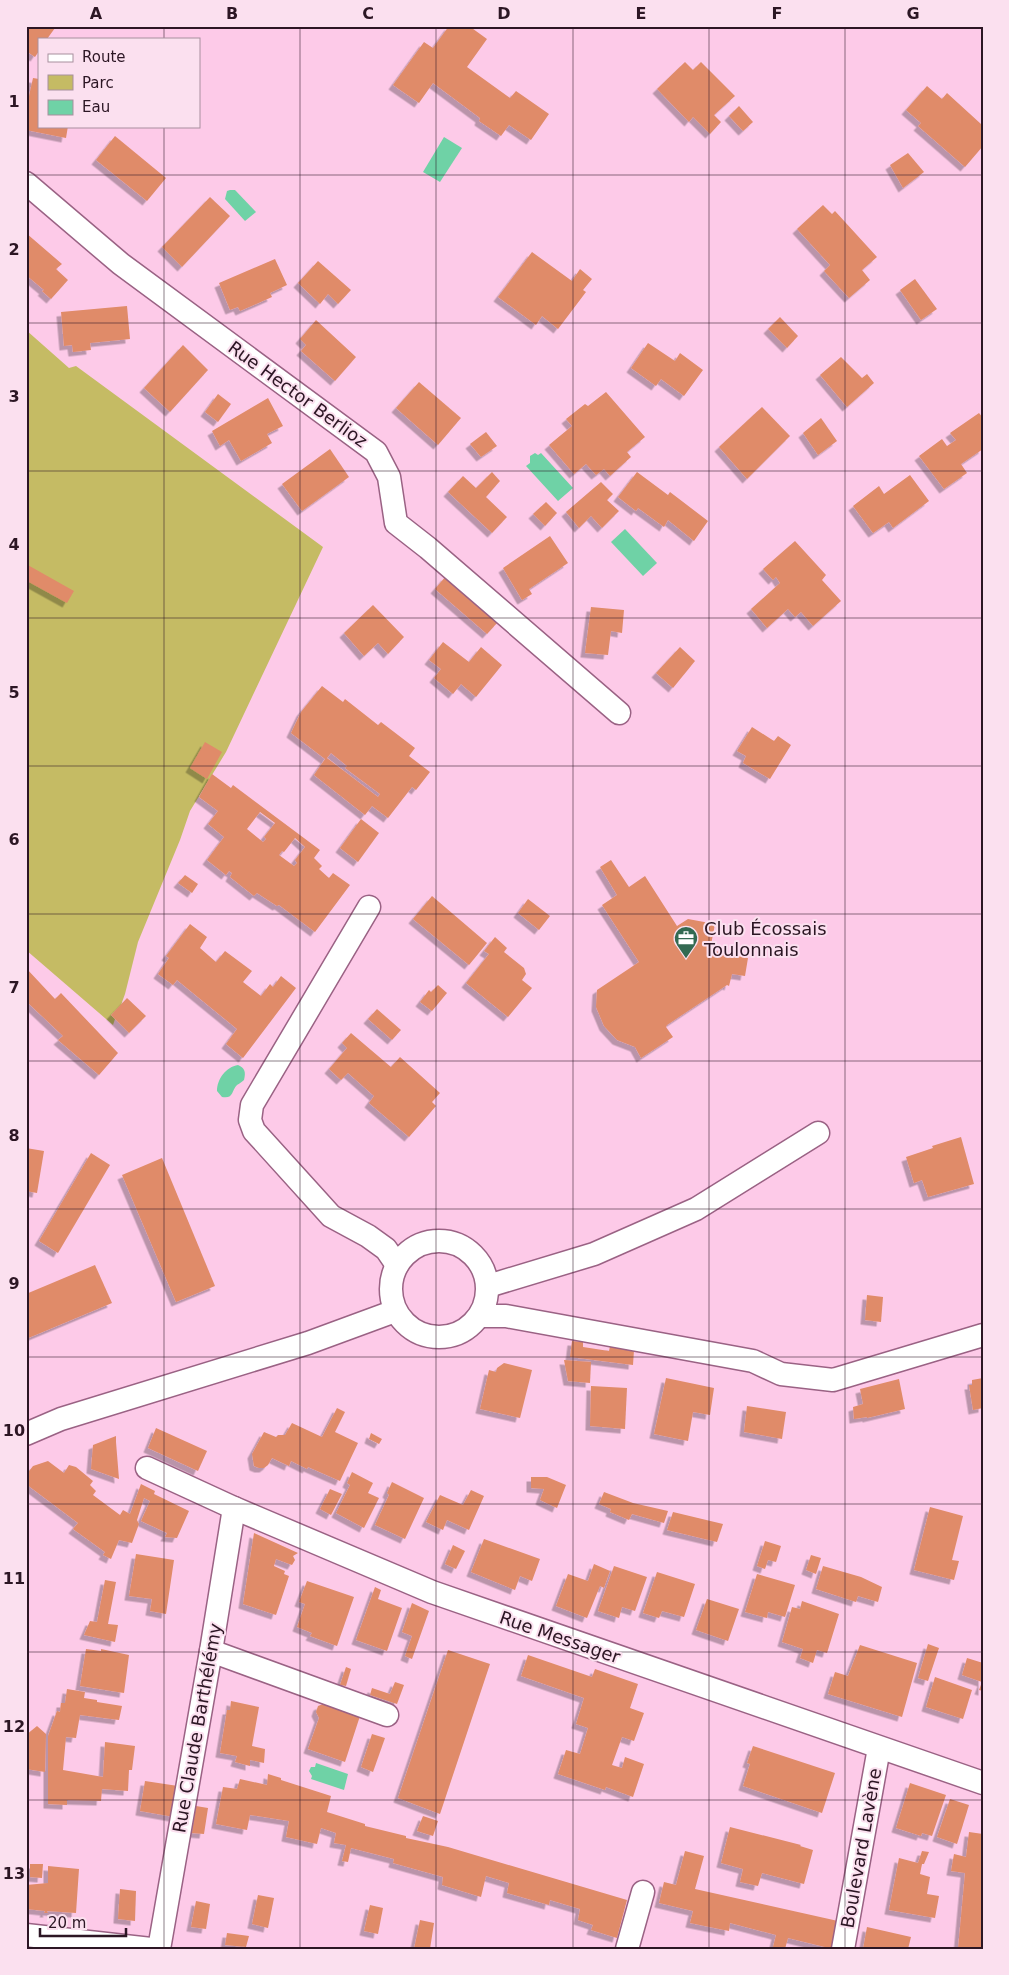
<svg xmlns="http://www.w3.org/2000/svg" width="1009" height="1975" viewBox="0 0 1009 1975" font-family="'DejaVu Sans',sans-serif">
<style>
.green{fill:#c5bb64}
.water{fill:#6fd2a6}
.building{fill:#e08b69;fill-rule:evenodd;filter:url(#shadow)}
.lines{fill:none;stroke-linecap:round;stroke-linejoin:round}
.street-casing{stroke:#9a6284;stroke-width:25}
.street{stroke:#fff;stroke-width:22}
.grid{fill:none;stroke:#2c1624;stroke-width:1;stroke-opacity:0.55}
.labels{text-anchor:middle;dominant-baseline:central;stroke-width:4;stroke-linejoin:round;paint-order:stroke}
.street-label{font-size:18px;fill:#2c1624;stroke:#fbe0ef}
.poi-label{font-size:18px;fill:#2c1624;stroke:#fbe0ef;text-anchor:start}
.neatline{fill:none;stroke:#2c1624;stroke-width:2}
.grid-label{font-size:16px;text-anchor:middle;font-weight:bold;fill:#2c1624}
</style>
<defs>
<filter id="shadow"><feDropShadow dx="-4.5" dy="4.5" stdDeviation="0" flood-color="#0004"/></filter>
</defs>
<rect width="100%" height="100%" fill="#fdcae8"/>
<polygon class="green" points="26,330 69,368 76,366 323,547 226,752 190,811 180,840 138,942 125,994 121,1005 111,1015 115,1019 113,1025 26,950"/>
<g class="water">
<polygon points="444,137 462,148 440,182 423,172"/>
<polygon points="230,190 235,190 256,212 245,221 225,199 227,191"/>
<polygon points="535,453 538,455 541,453 573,488 558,501 526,466 530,463 530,456"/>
<polygon points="625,529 657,563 643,576 611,542"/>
<path d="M238 1065C245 1068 246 1072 244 1080 242 1082 240 1083 237 1085 231 1091 234 1099 222 1097L217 1091C217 1079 226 1067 238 1065Z"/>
<polygon points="316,1763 348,1774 344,1790 311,1779 312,1776 309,1771 311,1767 315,1767"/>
</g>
<g class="building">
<polygon points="26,26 52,26 55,28 47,39 39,39 39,51 35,57 26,51"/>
<polygon points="449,26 469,26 487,39 467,67 510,98 516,91 549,114 531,140 509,125 501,136 479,121 480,118 433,83 419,103 393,85 424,42 433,48"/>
<polygon points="685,62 693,70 701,62 735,96 714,115 721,122 710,134 693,117 689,122 657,89"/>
<polygon points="33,78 39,79 39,126 68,126 66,138 26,130 26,95 29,96"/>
<polygon points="927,86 942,99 947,93 981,124 983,121 983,146 965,167 918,126 921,123 906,110"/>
<polygon points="739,106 753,122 743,131 729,116"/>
<polygon points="115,136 166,178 147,201 96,160"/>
<polygon points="908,153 924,172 903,188 890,165"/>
<polygon points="210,197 230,216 182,267 162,247"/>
<polygon points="823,205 832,214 835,211 877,257 862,270 870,280 849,298 824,271 830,265 797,229"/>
<polygon points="26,233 62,264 56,269 68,280 51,299 42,291 44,290 26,275"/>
<polygon points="532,252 572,281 580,269 592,279 583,290 586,292 558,329 542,316 536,325 498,297"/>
<polygon points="275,259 287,285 270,293 272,297 240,311 238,307 230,310 219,283"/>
<polygon points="318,261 351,290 338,304 328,294 320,304 298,283"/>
<polygon points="915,279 937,309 921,320 900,290"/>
<polygon points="127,306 130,339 90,343 91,350 73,352 72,345 64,346 61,312"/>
<polygon points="780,317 798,336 787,348 768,329"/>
<polygon points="316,320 356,357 335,381 301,351 306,345 300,339"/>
<polygon points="648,343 675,361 680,353 703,370 684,396 661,379 656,386 631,368"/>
<polygon points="183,345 208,370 170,412 144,388"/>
<polygon points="841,357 862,378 867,374 874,383 847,407 820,375"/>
<polygon points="419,382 461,418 438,445 396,408"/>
<polygon points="606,392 645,437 627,452 631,457 610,476 604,469 596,475 586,464 574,474 549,445 572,426 566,419 585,404 588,406"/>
<polygon points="218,394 231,404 218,422 205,412"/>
<polygon points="268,398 283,426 267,434 272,443 241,461 229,440 220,446 212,431"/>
<polygon points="762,407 790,436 747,479 719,447"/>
<polygon points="979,413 983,418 983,449 961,464 967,473 944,489 919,456 942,439 947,446 956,440 950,433"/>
<polygon points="821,418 837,441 818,455 803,433"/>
<polygon points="486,432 497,446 481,457 470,444"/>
<polygon points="330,449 349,477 302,511 282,484"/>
<polygon points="492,472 500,481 486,497 507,517 492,533 448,492 463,476 476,488"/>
<polygon points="637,472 668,495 670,492 708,521 694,541 668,520 664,527 638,508 636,511 618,497"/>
<polygon points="910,475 929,501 893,528 889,522 873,533 853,506 879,486 884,494"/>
<polygon points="601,482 613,494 607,500 619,511 602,528 591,516 579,528 566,512"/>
<polygon points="546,502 557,513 545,526 533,514"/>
<polygon points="550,536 568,563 529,589 532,594 522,600 503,568"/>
<polygon points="795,541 826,575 822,580 841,601 813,626 801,612 795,617 788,609 767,628 751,609 780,583 776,577 773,580 763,569"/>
<polygon points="26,564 74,591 67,603 29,582 26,587"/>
<polygon points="446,576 498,622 487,634 435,589"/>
<polygon points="373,605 404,637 388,654 378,643 364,656 344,633"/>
<polygon points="591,607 624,610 622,633 611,631 608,655 585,653"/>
<polygon points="443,642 469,662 481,647 502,665 476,697 461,684 453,694 434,678 441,669 429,660"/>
<polygon points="680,647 695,661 673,688 656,673"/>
<path d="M322 686 343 702 345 699 378 725 381 722 415 748 409 756 430 772 416 790 412 787 388 818 372 806 365 815 314 775 325 759 291 733 301 712ZM331 753 347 766 345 768 380 794 378 797 327 758Z"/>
<polygon points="752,727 774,741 778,736 791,745 770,779 743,763 746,756 737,751"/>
<polygon points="205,742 222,752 207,779 190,768"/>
<path d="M212 774 231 788 233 785 320 850 314 858 322 866 319 869 329 878 333 873 350 885 315 932 279 905 277 906 257 893 254 896 230 877 232 873 229 871 226 875 207 860 224 837 208 824 218 811 199 797ZM260 812 275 823 264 837 266 839 263 842 247 829ZM295 838 305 847 295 860 297 863 294 866 279 855 282 851 284 852Z"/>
<polygon points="361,819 379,833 358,862 340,848"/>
<polygon points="611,860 629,887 645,876 677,926 688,919 715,924 710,950 748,958 745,976 732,974 729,986 727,985 667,1025 666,1027 673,1037 641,1058 635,1047 617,1040 604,1026 596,1007 597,990 639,962 602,905 617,895 600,867"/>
<polygon points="185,875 198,884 192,893 178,883"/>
<polygon points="432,896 487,943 469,965 413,919"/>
<polygon points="528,899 550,916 539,930 518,913"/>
<polygon points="190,924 207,937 200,948 216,962 225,951 252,971 243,982 261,996 270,984 273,987 281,976 296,988 243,1058 226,1044 237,1029 177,980 173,985 158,974 169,958 166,956"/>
<polygon points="495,937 507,948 504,952 524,968 526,974 522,980 532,988 508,1017 466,983 489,954 484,951"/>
<polygon points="26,968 55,999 61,993 118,1053 99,1075 58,1040 63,1036 27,1002 26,1003"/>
<polygon points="438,985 447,993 432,1011 420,1002 429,990 431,992"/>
<polygon points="127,998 146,1016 129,1033 111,1015"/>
<polygon points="377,1009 401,1030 392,1040 368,1019"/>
<polygon points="351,1033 391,1067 400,1057 440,1093 432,1102 436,1106 409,1137 369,1103 374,1096 348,1073 341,1080 329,1069 347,1048 342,1043"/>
<polygon points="961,1137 974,1184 928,1197 922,1180 914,1183 906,1157 933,1148 932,1146"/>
<polygon points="26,1148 44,1151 37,1193 26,1191"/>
<polygon points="91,1153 110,1165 58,1253 39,1241"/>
<polygon points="162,1158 215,1286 176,1302 122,1175"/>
<polygon points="95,1265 112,1303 26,1339 26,1294"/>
<polygon points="867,1295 883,1297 881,1322 865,1320"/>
<polygon points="572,1341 583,1342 583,1347 609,1351 610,1346 634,1350 633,1365 570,1357"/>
<polygon points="564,1360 591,1362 590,1383 568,1381"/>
<polygon points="504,1363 532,1370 520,1418 480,1409 489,1370 496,1372 497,1368"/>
<polygon points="666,1378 714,1388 710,1415 693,1412 688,1441 654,1434"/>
<polygon points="983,1378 983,1408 973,1410 969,1385 972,1385 972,1380"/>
<polygon points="899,1379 905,1409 867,1418 867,1417 854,1419 853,1407 863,1404 860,1389"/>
<polygon points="591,1386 627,1388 625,1429 590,1426"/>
<polygon points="747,1406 786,1412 782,1439 744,1432"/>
<polygon points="337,1408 345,1412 335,1432 358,1443 340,1481 308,1467 307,1469 291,1461 289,1466 272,1458 268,1465 264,1468 259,1468 254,1466 252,1454 264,1432 276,1437 278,1435 285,1435 292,1423 322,1437"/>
<polygon points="156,1428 207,1451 198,1471 148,1448"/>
<polygon points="371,1433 382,1439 379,1444 369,1439"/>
<polygon points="116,1436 116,1442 119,1479 91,1469 93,1445"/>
<polygon points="48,1461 64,1473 69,1465 76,1467 93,1481 90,1485 96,1491 93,1495 120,1515 123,1510 130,1514 141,1484 155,1491 154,1494 189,1511 177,1538 165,1537 167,1533 141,1521 150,1501 144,1498 137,1520 139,1524 132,1543 119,1540 111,1559 103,1555 105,1552 73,1529 78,1523 26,1484 26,1475 33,1466"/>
<polygon points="352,1472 373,1483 368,1493 379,1498 364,1528 336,1513 350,1485 347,1483"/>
<polygon points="531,1477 547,1477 566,1485 557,1508 540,1500 544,1489 531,1488"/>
<polygon points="392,1482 424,1498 405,1539 375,1525 389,1495 387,1493"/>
<polygon points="330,1489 342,1494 331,1515 320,1509"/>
<polygon points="471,1490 484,1496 469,1530 447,1520 443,1530 426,1522 440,1495 463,1505"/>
<polygon points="604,1492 633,1503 668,1511 664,1523 632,1514 629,1520 610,1512 611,1509 599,1504"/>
<polygon points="930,1507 963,1516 952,1560 959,1561 954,1580 914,1570"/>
<polygon points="673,1512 723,1524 717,1542 667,1530"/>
<polygon points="254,1533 298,1553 293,1556 295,1560 292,1565 276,1559 274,1566 285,1571 284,1574 289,1576 276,1615 243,1604"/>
<polygon points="484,1539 540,1559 532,1581 520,1576 515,1590 471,1572"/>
<polygon points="765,1541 781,1546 776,1562 768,1560 765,1569 757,1566"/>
<polygon points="453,1545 465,1551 456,1569 445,1564"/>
<polygon points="136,1554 174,1560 166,1614 150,1611 152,1599 129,1596"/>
<polygon points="811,1555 821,1558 816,1574 806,1570"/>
<polygon points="594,1564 610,1571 604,1588 600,1586 587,1618 556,1606 568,1574 588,1581"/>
<polygon points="614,1566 647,1577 635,1611 622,1607 619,1618 598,1611"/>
<polygon points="823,1566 861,1577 882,1587 878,1602 858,1596 856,1602 816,1589"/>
<polygon points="657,1572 695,1584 684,1617 662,1611 659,1618 643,1613"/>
<polygon points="757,1574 795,1585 785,1617 768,1612 767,1618 745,1612"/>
<polygon points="105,1580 116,1582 108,1624 118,1625 115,1642 84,1635 90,1621 97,1622"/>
<polygon points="307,1581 354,1597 337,1646 310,1636 312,1633 297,1627 305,1604 299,1602"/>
<polygon points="375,1587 381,1590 378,1599 402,1608 387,1651 356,1640"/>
<polygon points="707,1599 739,1609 728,1641 696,1630"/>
<polygon points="802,1601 839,1614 827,1653 817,1650 813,1663 800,1658 803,1649 782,1642 792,1607 800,1609"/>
<polygon points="412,1603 429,1611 412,1659 405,1656 412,1636 402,1632"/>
<polygon points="928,1644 939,1648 928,1681 918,1678"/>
<polygon points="860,1645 917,1663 902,1717 828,1694 835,1672 848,1676"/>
<polygon points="86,1649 101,1651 101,1649 129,1655 124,1693 80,1686"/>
<polygon points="448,1650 490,1664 440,1814 398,1798"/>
<polygon points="528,1655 592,1677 595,1669 638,1684 630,1708 644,1713 634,1741 622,1737 612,1765 622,1768 625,1757 644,1764 633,1797 606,1787 605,1790 558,1774 566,1750 580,1754 588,1728 576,1724 584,1698 521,1676"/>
<polygon points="967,1658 983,1663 983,1691 979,1690 982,1682 962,1675"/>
<polygon points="346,1667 351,1669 346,1686 340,1685"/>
<polygon points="935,1677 972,1690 963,1719 926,1707"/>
<polygon points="395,1682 404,1685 397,1704 370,1695 372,1688 390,1694"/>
<polygon points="67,1689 85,1692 84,1698 97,1700 97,1702 122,1706 119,1720 80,1715 76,1738 66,1737 63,1770 103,1777 105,1742 135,1746 132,1770 129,1770 128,1791 102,1789 101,1801 67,1800 67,1805 48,1804 48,1736 57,1711 60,1712 61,1703 65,1703"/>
<polygon points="231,1701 259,1707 252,1746 265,1749 264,1763 250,1760 250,1766 235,1762 237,1756 220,1753 227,1710 230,1710"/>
<polygon points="323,1704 360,1716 345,1762 308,1749 319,1718 316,1712 318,1706"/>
<polygon points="37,1726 46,1734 45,1772 26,1769 26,1735"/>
<polygon points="372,1734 385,1738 373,1772 361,1767"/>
<polygon points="753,1746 835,1773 822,1813 743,1786 750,1764 747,1763"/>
<polygon points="268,1774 281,1778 281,1780 331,1796 327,1812 365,1824 365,1826 406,1836 406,1838 448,1847 627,1900 617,1938 591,1930 593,1925 578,1920 580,1909 550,1900 549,1905 507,1893 509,1883 486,1876 481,1897 442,1885 443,1877 393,1863 394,1859 351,1848 348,1862 342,1861 346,1845 334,1843 336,1833 321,1828 317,1844 286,1837 289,1821 250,1815 247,1830 216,1824 223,1787 237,1789 240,1779 267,1785"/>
<polygon points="145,1781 178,1786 174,1817 140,1811"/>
<polygon points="910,1783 946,1795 932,1836 922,1833 921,1836 896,1828"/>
<polygon points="950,1799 969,1805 957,1844 937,1837"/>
<polygon points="196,1806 208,1808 204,1834 192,1833"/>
<polygon points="423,1816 438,1821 433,1836 417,1831"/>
<polygon points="730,1827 801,1845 800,1846 813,1850 804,1884 762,1873 758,1886 740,1882 743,1869 721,1863"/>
<polygon points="969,1832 983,1834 983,1949 958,1949 965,1873 951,1871 954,1854 966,1857"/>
<polygon points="685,1851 704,1856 695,1889 838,1921 833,1949 788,1938 785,1949 773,1947 776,1935 730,1923 729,1931 690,1923 693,1911 659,1903 664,1882 676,1885"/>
<polygon points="922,1851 929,1852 924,1864 922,1864 920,1874 930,1877 927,1894 939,1896 935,1918 889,1910 899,1858 918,1863"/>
<polygon points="30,1864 43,1864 42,1878 30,1877"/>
<polygon points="48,1866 79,1869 76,1913 47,1911 48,1913 44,1913 45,1911 26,1909 26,1885 48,1883"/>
<polygon points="120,1889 136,1891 135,1921 118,1919"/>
<polygon points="258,1895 274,1898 268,1928 252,1924"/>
<polygon points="196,1901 210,1904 206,1929 191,1927"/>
<polygon points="370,1905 383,1908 378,1934 364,1931"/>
<polygon points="420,1920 434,1923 430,1949 414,1949"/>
<polygon points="867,1927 911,1937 908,1949 863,1949"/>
<polygon points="227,1933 249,1936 246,1947 225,1945"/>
</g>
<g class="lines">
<g class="street-casing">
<g id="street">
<polyline points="26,183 121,264 376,452 389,477 396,523 428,548 619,713"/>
<polyline points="369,907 252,1105 250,1120 254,1131 331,1216 368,1236 386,1249 397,1265"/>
<circle cx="439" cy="1289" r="48"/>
<polyline points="488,1286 594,1254 696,1209 818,1133"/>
<polyline points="480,1316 506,1316 753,1361 781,1374 833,1380 983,1335"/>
<polyline points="26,1434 61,1419 308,1343 395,1311"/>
<polyline points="147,1468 234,1508 432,1592 983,1783"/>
<polyline points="211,1651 387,1715"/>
<polyline points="26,1935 151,1949"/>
<polyline points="159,1949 211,1651 234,1508"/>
<polyline points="627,1949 643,1892"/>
<polyline points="843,1949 879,1748"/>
</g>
</g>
<use href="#street" class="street"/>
</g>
<path class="grid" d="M164 26V39M300 26V1949M436 26V1949M573 26V1949M709 26V1949M845 26V1949M164 126V1949M26 175H983M26 323H983M26 471H983M26 618H983M26 766H983M26 914H983M26 1061H983M26 1209H983M26 1357H983M26 1504H983M26 1652H983M26 1800H983"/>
<defs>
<g id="office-pin" transform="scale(1.25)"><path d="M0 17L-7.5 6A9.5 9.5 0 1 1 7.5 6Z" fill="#336a52" stroke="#fbe0ef"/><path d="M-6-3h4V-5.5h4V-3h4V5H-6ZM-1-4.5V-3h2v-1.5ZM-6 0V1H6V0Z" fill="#fff"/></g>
</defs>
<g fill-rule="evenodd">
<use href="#office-pin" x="686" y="938"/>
</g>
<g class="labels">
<g class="street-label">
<text transform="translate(298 394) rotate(36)">Rue Hector Berlioz</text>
<text transform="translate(560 1637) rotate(19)">Rue Messager</text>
<text transform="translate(197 1728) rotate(-80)">Rue Claude Barthélémy</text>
<text transform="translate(861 1848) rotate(-80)">Boulevard Lavène</text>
</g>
<g class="poi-label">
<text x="704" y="928">Club Écossais<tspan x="704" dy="21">Toulonnais</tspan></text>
</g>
</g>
<rect width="1009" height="1975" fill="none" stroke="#fbe0ef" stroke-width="55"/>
<rect x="38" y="38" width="162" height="90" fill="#fbe0ef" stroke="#a88f9e"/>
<rect x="48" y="54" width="25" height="8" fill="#ffffff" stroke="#a88f9e"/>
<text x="82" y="62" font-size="15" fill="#2c1624">Route</text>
<rect x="48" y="75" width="25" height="15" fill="#c5bb64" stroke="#a88f9e"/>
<text x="82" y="88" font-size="15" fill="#2c1624">Parc</text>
<rect x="48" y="100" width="25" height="15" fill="#6fd2a6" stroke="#a88f9e"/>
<text x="82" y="112" font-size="15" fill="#2c1624">Eau</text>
<path d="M40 1928v8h86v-8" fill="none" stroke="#2c1624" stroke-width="2.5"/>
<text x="48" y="1928" font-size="15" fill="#2c1624" stroke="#fbe0ef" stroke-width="4" paint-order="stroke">20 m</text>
<rect x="28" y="28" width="954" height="1920" class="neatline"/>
<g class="grid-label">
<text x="96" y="19">A</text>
<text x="232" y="19">B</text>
<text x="368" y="19">C</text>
<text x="504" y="19">D</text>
<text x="641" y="19">E</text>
<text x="777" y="19">F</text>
<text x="913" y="19">G</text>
<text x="14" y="107">1</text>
<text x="14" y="255">2</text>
<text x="14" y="402">3</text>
<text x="14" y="550">4</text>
<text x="14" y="698">5</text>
<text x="14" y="845">6</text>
<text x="14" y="993">7</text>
<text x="14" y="1141">8</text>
<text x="14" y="1289">9</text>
<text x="14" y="1436">10</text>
<text x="14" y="1584">11</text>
<text x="14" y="1732">12</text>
<text x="14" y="1879">13</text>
</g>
</svg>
